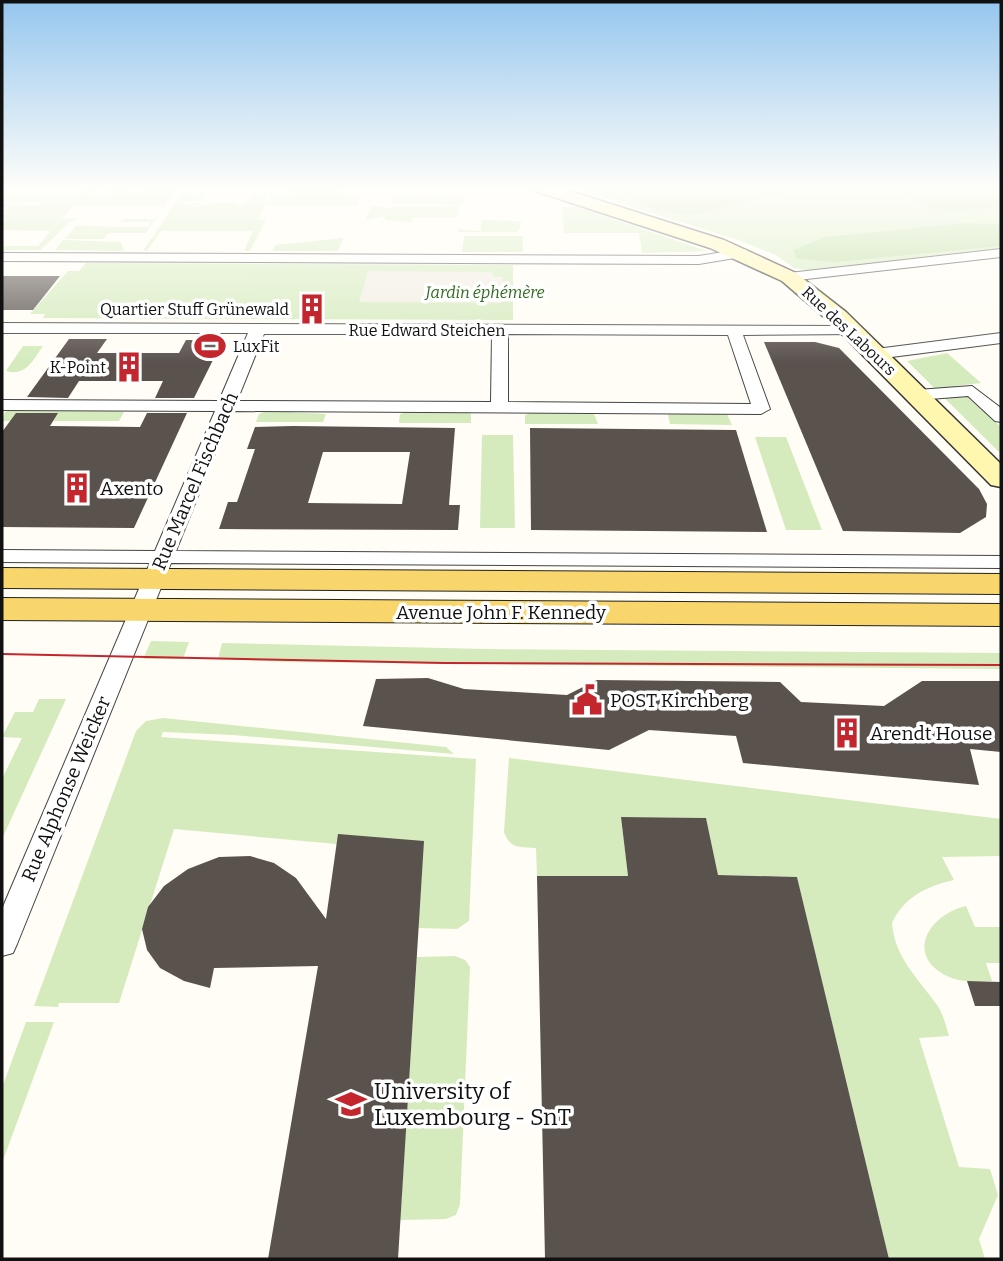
<svg xmlns="http://www.w3.org/2000/svg" width="1003" height="1261" viewBox="0 0 1003 1261" font-family="Bitter,serif">
<style>
.green{fill:#d5ebbd}
.forest{fill:#b9dc9c}
.plaza{fill:#f1ede2}
.building{fill:#5a524d;fill-rule:evenodd}
.lines{fill:none;stroke-linecap:round;stroke-linejoin:round}
.street-casing{stroke:#444;stroke-width:2}
.secondary-casing{stroke:#333;stroke-width:3}
.primary-casing{stroke:#222;stroke-width:2}
.street{fill:#fff;fill-rule:evenodd}
.secondary{fill:#fff6b0;fill-rule:evenodd}
.primary{fill:#f9d66b;fill-rule:evenodd}
.tram{stroke:#c4262e;stroke-width:2}
.labels{text-anchor:middle;dominant-baseline:central;stroke-width:7;stroke-linejoin:round;paint-order:stroke}
.far-park-label{font-size:16px;font-style:italic;fill:#2f6b1f;stroke:#fff}
.far-poi-label{font-size:16px;fill:#111;stroke:#fff;text-anchor:end}
.far-street-label{font-size:16px;fill:#111;stroke:#fff}
.street-label{font-size:19px;fill:#111;stroke:#fff}
.poi-label{font-size:19px;fill:#111;stroke:#fff;text-anchor:start}
.near-poi-label{font-size:23px;fill:#111;stroke:#fff;text-anchor:start}
</style>
<rect width="100%" height="100%" fill="#fffdf5"/>
<g class="green">
<polygon points="92,187 97,187 92,194 107,194 113,187 130,187 128,192 175,190 146,233 108,233 104,239 65,239 76,226 148,227 151,222 122,222 124,219 154,219 164,206 74,205 62,218 80,219 69,222 41,250 2,250 2,246 38,246 51,231 2,230 2,222 7,219 2,218 2,215 9,212 2,211 12,206 2,208 2,205 38,206 42,202 2,202 2,196 49,194 48,196 58,196 60,194 79,196"/>
<polygon points="187,187 191,187 187,193 207,193 202,201 186,201 183,205 201,202 200,205 208,205 210,202 238,202 237,205 245,205 252,194 267,194 262,202 267,202 271,195 300,195 287,190 362,192 330,194 360,195 357,206 265,205 258,219 266,220 250,251 244,251 253,231 161,231 147,251 143,251"/>
<polygon points="569,187 1001,187 1001,250 805,270 794,268 776,255 738,240"/>
<polygon points="394,196 464,196 464,205 392,204"/>
<polygon points="371,206 391,208 392,206 460,206 457,218 412,218 411,222 385,220 385,216 366,220"/>
<polygon points="562,207 578,207 707,251 642,253 639,233 564,233"/>
<polygon points="481,220 521,221 520,228 517,232 458,232 458,229 481,231"/>
<polygon points="464,236 523,236 523,252 462,252"/>
<polygon points="343,238 338,251 272,251 275,245"/>
<polygon points="63,240 121,242 124,251 55,250"/>
<polygon points="86,263 513,265 513,320 43,318 45,314 30,314 68,271 79,271"/>
<path d="M23 346H43C33 360 26 377 6 371Z"/>
<polygon points="947,353 981,383 955,386 1001,427 1001,454 907,361"/>
<polygon points="13,409 115,410 124,412 119,421 2,421 5,412"/>
<polygon points="266,411 326,414 323,422 256,422 259,414"/>
<polygon points="406,412 466,412 471,414 471,423 399,423 400,414"/>
<polygon points="531,413 594,414 598,424 525,424 525,415"/>
<polygon points="673,413 727,414 732,425 670,424 668,415"/>
<polygon points="482,435 513,435 515,528 480,528"/>
<polygon points="755,437 786,437 822,530 786,530"/>
<polygon points="151,641 189,642 183,659 143,659"/>
<polygon points="222,643 486,649 1001,653 1001,669 286,662 218,659"/>
<polygon points="39,699 66,699 2,839 2,779 22,738 2,737 15,712 33,712"/>
<polygon points="163,718 446,747 454,754 233,735 163,732 161,737 476,759 469,921 457,929 418,928 423,852 174,829 119,1003 59,1003 58,1007 34,1006 136,731 146,721"/>
<path d="M509 758 1001 819V856L942 857 954 880C927 886 904 897 892 923 895 958 917 977 937 1005 943 1013 946 1026 949 1036L919 1038 959 1167 990 1169 998 1195 979 1239 985 1259H889L797 877 718 875 706 818 621 817 628 876H537L536 848C520 847 510 849 504 832Z"/>
<path d="M966 906 975 927H1001V963H986L992 981C978 981 963 983 949 977 904 956 928 915 966 906Z"/>
<polygon points="455,956 465,960 470,967 460,1204 456,1215 446,1219 400,1220 417,957"/>
<polygon points="26,1022 54,1022 2,1163 2,1088"/>
</g>
<g class="forest">
<polygon points="634,187 808,187 690,215 654,209 623,194"/>
<path d="M914 187H1001V207C966 209 932 222 906 191Z"/>
<polygon points="966,223 1001,224 1001,246 835,262 797,259 793,250 826,237"/>
</g>
<polygon class="plaza" points="368,271 492,272 493,277 503,277 502,303 359,302"/>
<g class="building">
<polygon points="2,276 60,276 33,310 2,310"/>
<polygon points="69,339 107,339 97,353 179,353 186,340 223,340 194,398 155,398 163,381 79,381 68,398 27,397"/>
<polygon points="764,342 815,342 839,348 979,489 987,504 986,517 960,533 843,531"/>
<polygon points="16,413 58,413 50,426 140,427 147,413 187,413 134,528 2,527 2,432"/>
<path d="M293 426 455 428 449 505H460L458 530 219 529 228 502H237L255 449H247L255 427ZM323 452H410L402 504 308 503Z"/>
<polygon points="530,428 736,430 767,532 531,530"/>
<polygon points="428,678 464,689 567,695 597,680 780,682 801,702 884,706 922,681 1001,681 1001,752 970,749 979,785 743,763 736,736 649,730 609,750 363,726 376,679"/>
<polygon points="621,817 706,818 718,875 797,877 889,1259 545,1259 537,876 628,876"/>
<polygon points="338,834 424,841 398,1259 268,1259 318,966 214,968 210,988 184,981 160,968 147,950 142,929 148,907 164,886 188,869 219,857 250,856 274,863 296,878 326,919"/>
<polygon points="967,981 1001,982 1001,1006 975,1006"/>
</g>
<g class="lines">
<g class="street-casing">
<g id="street">
<polygon points="742,249 747,250 747,256 699,264 2,261 2,253 699,256"/>
<polygon points="1001,249 1001,257 789,281 782,277 789,273"/>
<path d="M2 323 853 326 858 328V334L743 335 770 409 761 414 232 411 176 551 1001 556V568L171 563 17 944 13 953 2 956V909L150 563 2 562V550L155 551 215 411 2 410V400L219 401 248 333H2ZM264 334H492L491 402 237 401ZM508 334 728 335 751 404 508 402Z"/>
<polygon points="1001,333 1001,343 876,359 868,354 876,349"/>
<polygon points="972,386 1001,408 1001,422 995,421 968,396 917,400 909,395 917,390"/>
</g>
</g>
<g class="secondary-casing">
<polygon id="secondary" points="533,187 557,187 724,240 796,273 846,312 1001,464 1001,487 991,485 830,322 782,281 710,248 535,191"/>
</g>
<g class="primary-casing">
<g id="primary">
<polygon points="2,568 1001,574 1001,594 2,588"/>
<polygon points="2,598 1001,604 1001,626 2,620"/>
</g>
</g>
<use href="#street" class="street"/>
<use href="#secondary" class="secondary"/>
<use href="#primary" class="primary"/>
<polyline class="tram" points="2,654 444,663 1001,665"/>
</g>
<linearGradient id="sky" x2="0" y2="1"><stop stop-color="#95c6ee"/><stop offset="0.52" stop-color="#fffefa"/><stop offset="1" stop-color="#fffefa" stop-opacity="0"/></linearGradient>
<rect width="1003" height="363" fill="url(#sky)"/>
<defs>
<g id="building-bare" transform="scale(2.415)"><path d="M-4-6H4V6H1V3H-1V6H-4ZM-2.5-4.3h1.7v1.8h-1.7ZM.8-4.3h1.7v1.8H.8ZM-2.5-1h1.7V.8h-1.7ZM.8-1h1.7V.8H.8Z" fill="#c4262e" stroke="#fff" stroke-width="2.5" paint-order="stroke"/></g>
<g id="stadium-bare" transform="scale(2.415)"><path d="M0-5a6.5 5 0 1 0 0 10a6.5 5 0 1 0 0-10ZM-3.5-1.8h7v3.6h-7Z" fill="#c4262e" stroke="#fff" stroke-width="2.5" paint-order="stroke"/></g>
<g id="civic-bare" transform="scale(2.415)"><path d="M-.6-6.5H3V-4.5H.6V-3L4-1V1h2V6H-6V1h2V-1L-.6-3ZM-1.2 2.5V6h2.4V2.5Z" fill="#c4262e" stroke="#fff" stroke-width="2.5" paint-order="stroke"/></g>
<g id="university-bare" transform="scale(2.415)"><path d="M0-5L7-2L0 1L-7-2ZM-4 1L0 2.5L4 1V4Q0 6-4 4Z" fill="#c4262e" stroke="#fff" stroke-width="2.5" paint-order="stroke"/></g>
</defs>
<g fill-rule="evenodd">
<use href="#building-bare" x="312" y="309"/>
<use href="#stadium-bare" x="210" y="346"/>
<use href="#building-bare" x="129" y="367"/>
<use href="#building-bare" x="77" y="488"/>
<use href="#civic-bare" x="587" y="700"/>
<use href="#building-bare" x="847" y="733"/>
<use href="#university-bare" x="351" y="1104"/>
</g>
<g class="labels">
<g class="far-park-label">
<text x="485" y="292">Jardin éphémère</text>
</g>
<g class="far-poi-label">
<text x="289" y="309">Quartier Stuff Grünewald</text>
<text x="233" y="346" text-anchor="start">LuxFit</text>
<text x="106" y="367">K-Point</text>
</g>
<g class="far-street-label">
<text x="427" y="330">Rue Edward Steichen</text>
<text transform="translate(849 331) rotate(43)">Rue des Labours</text>
</g>
<g class="street-label">
<text transform="translate(195 481) rotate(-67)">Rue Marcel Fischbach</text>
<text x="501" y="612">Avenue John F. Kennedy</text>
<text transform="translate(66 789) rotate(-67)">Rue Alphonse Weicker</text>
</g>
<g class="poi-label">
<text x="100" y="488">Axento</text>
<text x="610" y="700">POST Kirchberg</text>
<text x="870" y="733">Arendt House</text>
</g>
<g class="near-poi-label">
<text x="374" y="1091">University of<tspan x="374" dy="26">Luxembourg - SnT</tspan></text>
</g>
</g>
<rect width="1003" height="1261" fill="none" stroke="#111111" stroke-width="7"/>
</svg>
